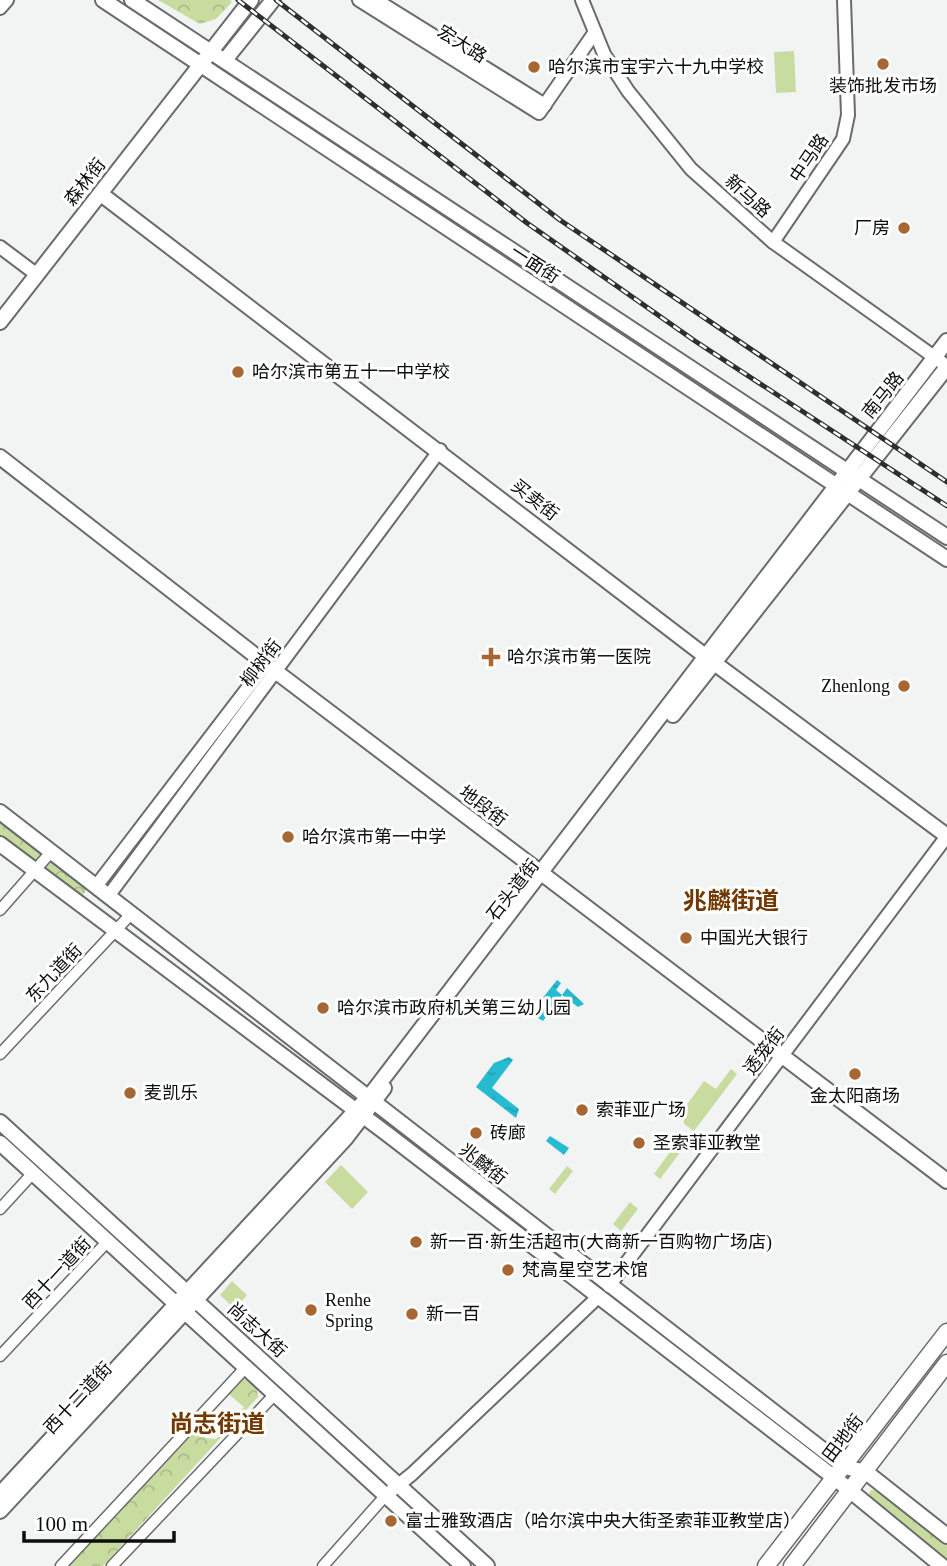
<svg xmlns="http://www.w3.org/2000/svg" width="947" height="1566" viewBox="0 0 947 1566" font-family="'Times New Roman','Noto Sans SC',serif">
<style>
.grass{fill:#c9dca0}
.forest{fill:url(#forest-crowns)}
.water{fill:url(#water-ripples)}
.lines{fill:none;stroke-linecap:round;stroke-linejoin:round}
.minor-casing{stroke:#696c6a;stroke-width:13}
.tertiary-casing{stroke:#696c6a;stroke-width:16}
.secondary-casing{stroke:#696c6a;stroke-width:18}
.primary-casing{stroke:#696c6a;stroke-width:18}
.trunk-casing{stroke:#696c6a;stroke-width:19}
.minor{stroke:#fff;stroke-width:10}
.tertiary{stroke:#fff;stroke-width:12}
.secondary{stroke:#fff;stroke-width:14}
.primary{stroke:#fff;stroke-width:14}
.trunk{stroke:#fff;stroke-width:16}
.rail-casing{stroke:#2d2f2e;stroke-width:5}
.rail{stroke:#fff;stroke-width:2.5;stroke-dasharray:8;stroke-linecap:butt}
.poi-dot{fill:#a86632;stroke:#fff;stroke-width:2.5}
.labels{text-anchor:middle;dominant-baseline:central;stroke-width:6;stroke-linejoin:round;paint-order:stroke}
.street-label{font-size:18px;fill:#0c0e0d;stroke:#fff}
.poi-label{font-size:18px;fill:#0c0e0d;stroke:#fff;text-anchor:start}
.district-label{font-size:24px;font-weight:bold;fill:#713800;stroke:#fff}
</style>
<defs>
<pattern id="forest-crowns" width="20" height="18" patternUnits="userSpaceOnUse" patternTransform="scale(1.75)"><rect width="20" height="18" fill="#c9dca0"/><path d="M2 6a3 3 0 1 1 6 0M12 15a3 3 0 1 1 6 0" fill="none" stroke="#abbc89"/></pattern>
<pattern id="water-ripples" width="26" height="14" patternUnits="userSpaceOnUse" patternTransform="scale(1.75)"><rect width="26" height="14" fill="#26bbd1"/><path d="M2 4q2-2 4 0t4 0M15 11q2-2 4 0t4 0" fill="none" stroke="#21a0b2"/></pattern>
</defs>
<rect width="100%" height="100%" fill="#f1f4f2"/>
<g class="grass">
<polygon points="794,51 796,92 776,93 774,52"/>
<polygon points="731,1069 737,1074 694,1131 684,1124 683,1110 704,1081 716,1089"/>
<polygon points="678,1141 685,1146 660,1179 654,1174"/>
<polygon points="341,1165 368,1192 352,1209 325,1182"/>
<polygon points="567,1166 573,1171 555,1194 549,1189"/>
<polygon points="630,1202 638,1209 621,1231 613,1224"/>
<polygon points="232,1281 247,1295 235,1309 220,1295"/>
</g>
<g class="forest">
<polygon points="158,0 230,0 232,2 216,19 200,24"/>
<polygon points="0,818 43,852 38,861 0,839"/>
<polygon points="53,861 86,886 85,893 80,896 46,873 46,866"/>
<polygon points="241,1377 257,1387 258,1397 103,1566 65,1566 226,1395 200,1428 205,1438 216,1439 244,1407 226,1392"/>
<polygon points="871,1490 882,1491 947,1541 947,1564 867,1499"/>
</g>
<g class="water">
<polygon points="557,980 561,983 556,990 562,995 567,988 584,1004 578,1007 562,995 543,1021 538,1018 538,1004"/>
<polygon points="509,1057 513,1060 492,1088 519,1109 516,1118 476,1087 494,1063"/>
<polygon points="550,1136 569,1148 564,1155 546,1141"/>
</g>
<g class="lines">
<g class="minor-casing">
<g id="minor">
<polyline points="0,910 51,852"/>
<polyline points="0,1054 132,913"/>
<polyline points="0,1209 33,1173"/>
<polyline points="0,1356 108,1241"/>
<polyline points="61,1566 247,1366"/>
<polyline points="112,1566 276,1393"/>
<polyline points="323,1566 386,1495"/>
</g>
</g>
<g class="tertiary-casing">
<g id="tertiary">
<polyline points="359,0 539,113 595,32"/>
<polyline points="376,0 545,105"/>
<polyline points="582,0 604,54 628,91 691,169 773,242 947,366"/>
<polyline points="0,8 7,0"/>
<polyline points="773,242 843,139 848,115 844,0"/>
<polyline points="0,247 36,274"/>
<polyline points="97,885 266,664"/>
<polyline points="109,895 440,450"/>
<polyline points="609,1286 947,836"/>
<polyline points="386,1495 412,1474 598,1297"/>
</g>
</g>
<g class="secondary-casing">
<g id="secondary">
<polyline points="103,0 947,559"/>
<polyline points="132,0 947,537"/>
<polyline points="225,60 273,0"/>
<polyline points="101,194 713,662 947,836"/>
<polyline points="0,322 251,0"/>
<polyline points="0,457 266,664 947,1181"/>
<polyline points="673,715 947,367"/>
<polyline points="0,812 845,1467 866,1472 947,1536"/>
<polyline points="0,844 386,1133 836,1479 942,1566"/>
<polyline points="0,1494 372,1093 947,341"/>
<polyline points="0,1511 345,1139 384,1088"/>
</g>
</g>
<g class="primary-casing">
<g id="primary">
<polyline points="0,1122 487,1566"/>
<polyline points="0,1143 463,1566"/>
</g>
</g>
<g class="trunk-casing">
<g id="trunk">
<polyline points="766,1566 947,1332"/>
<polyline points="792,1566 947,1363"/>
</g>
</g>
<use href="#minor" class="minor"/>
<use href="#tertiary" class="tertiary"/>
<use href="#secondary" class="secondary"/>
<use href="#primary" class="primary"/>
<use href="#trunk" class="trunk"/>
<g class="rail-casing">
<g id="rail">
<polyline points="238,0 527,223 695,341 947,506"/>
<polyline points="276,0 560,220 947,482"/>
</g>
</g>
<use href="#rail" class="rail"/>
</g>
<g class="poi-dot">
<circle cx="883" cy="64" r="7"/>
<circle cx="534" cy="67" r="7"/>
<circle cx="904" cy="228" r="7"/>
<circle cx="238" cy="372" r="7"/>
<path d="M487.5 646.5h7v7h7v7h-7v7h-7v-7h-7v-7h7z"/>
<circle cx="904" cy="686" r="7"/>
<circle cx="288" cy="837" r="7"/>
<circle cx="686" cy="938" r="7"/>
<circle cx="323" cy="1008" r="7"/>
<circle cx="855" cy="1074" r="7"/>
<circle cx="130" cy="1093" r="7"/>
<circle cx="582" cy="1110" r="7"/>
<circle cx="476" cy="1133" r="7"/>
<circle cx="639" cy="1143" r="7"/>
<circle cx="416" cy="1242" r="7"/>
<circle cx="508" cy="1270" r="7"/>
<circle cx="311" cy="1310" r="7"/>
<circle cx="412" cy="1314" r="7"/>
<circle cx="391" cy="1521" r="7"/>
</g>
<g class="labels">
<g class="street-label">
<text transform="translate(462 44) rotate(32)">宏大路</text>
<text transform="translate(809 158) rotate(-56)">中马路</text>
<text transform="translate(85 182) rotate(-52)">森林街</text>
<text transform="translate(748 196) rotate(42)">新马路</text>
<text transform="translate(535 264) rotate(33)">一面街</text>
<text transform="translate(883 395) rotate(-51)">南马路</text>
<text transform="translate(535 500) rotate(38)">买卖街</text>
<text transform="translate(261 663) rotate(-53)">柳树街</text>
<text transform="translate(483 806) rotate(37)">地段街</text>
<text transform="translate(513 890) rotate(-52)">石头道街</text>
<text transform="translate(54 973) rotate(-47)">东九道街</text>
<text transform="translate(764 1051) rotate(-53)">透笼街</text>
<text transform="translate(483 1164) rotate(38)">兆麟街</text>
<text transform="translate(57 1273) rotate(-47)">西十一道街</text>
<text transform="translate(257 1330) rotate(42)">尚志大街</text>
<text transform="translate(78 1398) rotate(-47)">西十二道街</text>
<text transform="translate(843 1438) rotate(-53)">田地街</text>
</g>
<g class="poi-label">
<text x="548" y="67">哈尔滨市宝宇六十九中学校</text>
<text x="883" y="86" text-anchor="middle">装饰批发市场</text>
<text x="890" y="228" text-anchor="end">厂房</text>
<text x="252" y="372">哈尔滨市第五十一中学校</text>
<text x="507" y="657">哈尔滨市第一医院</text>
<text x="890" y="686" text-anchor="end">Zhenlong</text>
<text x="302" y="837">哈尔滨市第一中学</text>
<text x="700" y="938">中国光大银行</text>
<text x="337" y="1008">哈尔滨市政府机关第三幼儿园</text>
<text x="144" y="1093">麦凯乐</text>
<text x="855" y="1096" text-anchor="middle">金太阳商场</text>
<text x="596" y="1110">索菲亚广场</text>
<text x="490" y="1133">砖廊</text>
<text x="653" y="1143">圣索菲亚教堂</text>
<text x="430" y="1242">新一百·新生活超市(大商新一百购物广场店)</text>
<text x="522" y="1270">梵高星空艺术馆</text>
<text x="325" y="1300">Renhe<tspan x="325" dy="21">Spring</tspan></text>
<text x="426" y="1314">新一百</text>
<text x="405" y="1521">富士雅致酒店（哈尔滨中央大街圣索菲亚教堂店）</text>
</g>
<g class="district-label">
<text x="731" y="901">兆麟街道</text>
<text x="217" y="1424">尚志街道</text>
</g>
</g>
<path d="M24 1531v10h150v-10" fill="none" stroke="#0c0e0d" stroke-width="3.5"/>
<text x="35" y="1531" font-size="21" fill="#0c0e0d" stroke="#ffffff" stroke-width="5" paint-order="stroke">100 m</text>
</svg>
